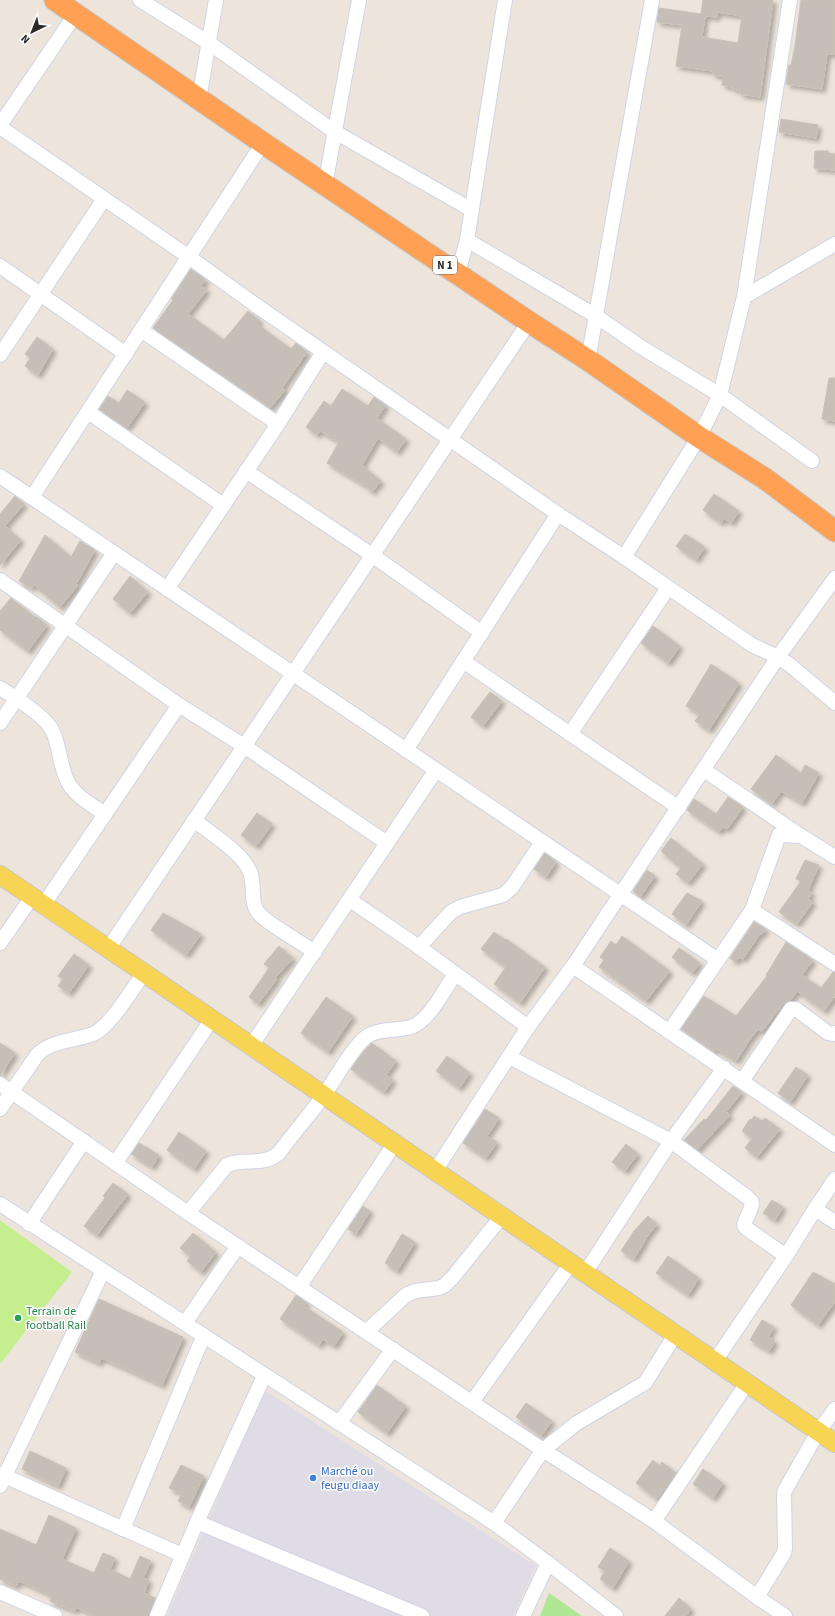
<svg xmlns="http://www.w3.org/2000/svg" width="835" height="1616" viewBox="0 0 835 1616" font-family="'Source Sans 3',sans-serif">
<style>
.industrial{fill:#dfdce5}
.green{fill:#afe794}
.pitch{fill:#c5ef8f}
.building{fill:#c5bfb8;stroke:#c8c2b5;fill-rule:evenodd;filter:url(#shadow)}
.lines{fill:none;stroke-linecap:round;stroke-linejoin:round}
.minor-casing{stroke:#d0d4e4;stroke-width:16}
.major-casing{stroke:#c8c8c8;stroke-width:20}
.highway-casing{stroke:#c8c8c8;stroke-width:23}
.minor{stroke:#fff;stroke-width:14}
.major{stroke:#f8d455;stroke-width:18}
.highway{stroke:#ffa054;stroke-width:21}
.leisure-dot{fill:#2e9e5b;stroke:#fff;stroke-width:1.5}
.shop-dot{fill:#3f7fe0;stroke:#fff;stroke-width:1.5}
.labels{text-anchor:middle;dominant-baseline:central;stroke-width:3;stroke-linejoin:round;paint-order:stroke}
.shield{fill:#fff;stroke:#6a6a6a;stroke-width:1}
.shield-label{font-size:11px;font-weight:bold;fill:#2a2a2a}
.leisure-label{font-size:12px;fill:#27864d;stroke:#fff;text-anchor:start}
.shop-label{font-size:12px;fill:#366cbe;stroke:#fff;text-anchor:start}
</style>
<defs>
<filter id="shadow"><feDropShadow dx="3.5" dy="3.5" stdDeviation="2" flood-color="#0004"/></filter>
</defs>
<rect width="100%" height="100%" fill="#ede5db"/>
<polygon class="industrial" points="264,1390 536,1566 513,1616 167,1616"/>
<polygon class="green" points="549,1593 582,1616 540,1616"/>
<polygon class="pitch" points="0,1220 72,1272 0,1364"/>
<g class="building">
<path d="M703 0H773L760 97 740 94V90L732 89V87L722 85 723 76 713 75V71L676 66 682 25 657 22 659 8 701 14ZM717 12 742 16 738 43 702 37 705 16 717 17Z"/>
<polygon points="801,0 835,0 835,54 827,54 822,89 786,84 789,65 791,65 795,46"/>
<polygon points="781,119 818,125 816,138 779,132"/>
<polygon points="815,151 828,151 828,153 835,154 835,170 814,168"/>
<polygon points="191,269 206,280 201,286 207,290 188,314 224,340 248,311 260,321 257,324 291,349 296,343 307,352 282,388 285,390 270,408 153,328 173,300 171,299"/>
<polygon points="37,337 53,349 38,375 25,366 30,358 25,354"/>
<polygon points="829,378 835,378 835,421 822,419"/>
<polygon points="342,389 368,406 374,397 386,405 377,418 406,439 397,452 378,438 362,465 381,481 372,492 364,485 327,463 339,442 320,431 317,435 306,427 324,401 331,406"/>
<polygon points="127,390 145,402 127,428 99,409 108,396 119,403"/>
<polygon points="714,494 739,511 731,523 724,518 721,523 703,510"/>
<polygon points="15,496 24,504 5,526 21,540 0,565 0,514"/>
<polygon points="685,534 705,547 696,560 676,546"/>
<polygon points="45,535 71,557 80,541 95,550 76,584 78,585 60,607 34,585 32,588 19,581"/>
<polygon points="130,576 148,592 130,613 113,599"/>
<polygon points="11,598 36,618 37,617 47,625 28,651 0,630 0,611"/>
<polygon points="653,626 680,646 668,663 641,643"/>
<polygon points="711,664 739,683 709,730 695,721 700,714 686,706"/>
<polygon points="490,692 502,701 483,726 471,717"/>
<polygon points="776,755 801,773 805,765 819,773 802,803 781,791 772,804 751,789"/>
<polygon points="728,797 743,807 727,829 723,827 719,832 687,810 694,799 716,814"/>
<polygon points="257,813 272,824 256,846 241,835"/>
<polygon points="671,838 703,864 688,883 676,874 681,868 661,851"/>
<polygon points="545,853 556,862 546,877 534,869"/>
<polygon points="805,860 819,865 808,890 812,893 808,899 813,902 797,924 779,912 801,881 796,879"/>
<polygon points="647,870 655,876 640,897 633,891"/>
<polygon points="687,893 702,901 686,925 672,914"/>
<polygon points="163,913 201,934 186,955 151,930"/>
<polygon points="754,922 766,929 761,935 760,934 743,959 739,957 735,962 730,958"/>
<polygon points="494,932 505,940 506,939 545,967 520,1003 494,984 506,967 481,949"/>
<polygon points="622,936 670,971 646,1001 599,967 604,960 600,957 611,941 616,945"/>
<polygon points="786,942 813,960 802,975 821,988 833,972 835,972 835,996 824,1011 797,991 790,1001 784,1003 762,1031 758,1029 748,1042 736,1061 716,1049 714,1051 681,1029 704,996 736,1016 767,976 766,975"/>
<polygon points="279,946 293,958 275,978 277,979 258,1004 249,997 269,968 264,964"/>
<polygon points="679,948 700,963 692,973 672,957"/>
<polygon points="74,954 89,965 69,993 58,986 63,979 58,976"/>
<polygon points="326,997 353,1016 328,1052 301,1033"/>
<polygon points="0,1043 15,1053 0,1076"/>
<polygon points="372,1043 396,1061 386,1075 393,1080 384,1092 351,1069 362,1053"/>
<polygon points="447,1056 470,1073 459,1088 436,1071"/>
<polygon points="796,1067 808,1075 790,1102 778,1093"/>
<polygon points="733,1086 742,1092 726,1112 730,1115 697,1150 684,1140 704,1119 706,1120"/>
<polygon points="485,1109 499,1118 487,1136 497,1142 486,1158 463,1143"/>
<polygon points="754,1116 763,1121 765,1118 780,1129 757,1157 745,1148 752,1138 742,1131 750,1119 752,1120"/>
<polygon points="179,1132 206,1151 194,1169 167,1150"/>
<polygon points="139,1143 159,1155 152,1167 131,1154"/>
<polygon points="626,1144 638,1154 625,1171 612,1162"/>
<polygon points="113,1183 128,1194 97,1235 84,1226 105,1198 103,1196"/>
<polygon points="772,1200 783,1207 775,1220 763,1213"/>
<polygon points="363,1206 370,1211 356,1234 348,1229"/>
<polygon points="648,1216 657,1224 645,1239 646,1239 634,1259 621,1251 634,1231"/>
<polygon points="193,1233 216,1252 201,1272 187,1261 191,1256 180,1248"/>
<polygon points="402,1234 415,1242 397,1271 385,1263"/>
<polygon points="668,1256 699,1278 688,1295 656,1273"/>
<polygon points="813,1272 835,1284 835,1302 818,1325 791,1305"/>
<polygon points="296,1295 307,1303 304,1306 343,1332 334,1346 323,1339 319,1345 280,1319"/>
<polygon points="99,1299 183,1337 162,1385 102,1358 99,1363 75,1352"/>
<polygon points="762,1320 774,1327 768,1337 775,1341 769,1351 750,1340"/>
<polygon points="377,1385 406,1406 387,1433 358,1412"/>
<polygon points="526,1403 552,1421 541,1436 516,1417"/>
<polygon points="30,1451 66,1468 58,1486 22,1469"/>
<polygon points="653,1460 660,1466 662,1462 676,1473 657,1499 636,1483"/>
<polygon points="181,1465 204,1476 189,1507 178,1501 182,1494 169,1488"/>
<polygon points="703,1469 723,1483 713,1498 693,1484"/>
<polygon points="49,1515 76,1528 62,1559 94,1573 103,1553 115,1558 110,1569 130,1579 140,1556 151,1561 143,1578 149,1580 144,1593 155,1598 147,1616 94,1616 76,1607 75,1611 50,1601 52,1596 27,1584 19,1581 16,1586 0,1579 0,1529 36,1545"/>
<polygon points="610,1548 629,1561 613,1588 600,1579 605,1571 598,1567"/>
<polygon points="679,1598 691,1609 686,1616 665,1616"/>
</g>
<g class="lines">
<g class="minor-casing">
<g id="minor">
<polyline points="140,0 209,43 335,132 472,210"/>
<polyline points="199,99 216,0"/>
<polyline points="0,125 75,15"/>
<polyline points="0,127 189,257 257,306 558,514 624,557 752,645 778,657 790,665 835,703"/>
<polyline points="325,185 359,0"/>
<polyline points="467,240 596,316 641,347 720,395 812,461"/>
<polyline points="0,266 126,354"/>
<polyline points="458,273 467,240 505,0"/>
<polyline points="744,297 835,244"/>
<polyline points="141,330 278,424"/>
<polyline points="0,355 104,199"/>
<polyline points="588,360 652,0"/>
<polyline points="88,412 223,505"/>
<polyline points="246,471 372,555 482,633"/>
<polyline points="0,476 718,960"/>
<polyline points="32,497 263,143"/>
<polyline points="624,557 699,437 720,395 744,297 790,0"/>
<polyline points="0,580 179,705 244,746 387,843"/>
<polyline points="167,589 278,424 323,352"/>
<polyline points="463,661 679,808"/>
<path d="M0 688C13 696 46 717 52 730 60 745 59 764 67 780 73 795 92 805 105 814"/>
<polyline points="0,723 114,553"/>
<polyline points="570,734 668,588"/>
<polyline points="406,750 558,514"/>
<polyline points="704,770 801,836 835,857"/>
<path d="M194 820C210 833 243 853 250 872 255 883 250 900 257 911 264 922 302 943 315 952"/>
<polyline points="350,900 419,947 528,1027"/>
<polyline points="44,904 179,705"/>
<polyline points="752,910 835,964"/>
<polyline points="0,943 32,897"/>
<polyline points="419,947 451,912 460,907 503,895 512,887 542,842"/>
<polyline points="108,949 529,322"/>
<polyline points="573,966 835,1145"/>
<polyline points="669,1032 752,910 779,835 801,836"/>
<polyline points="251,1046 436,770"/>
<path d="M509 1057 671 1141 747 1197 752 1202C752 1210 746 1217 744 1225L746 1228 786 1256"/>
<polyline points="742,1081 791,1009 796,1009 828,1033 833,1034 835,1033"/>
<polyline points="0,1084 188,1213 543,1450 654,1521 757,1597 785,1616"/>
<path d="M0 1109 37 1055C51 1040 75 1041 93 1034 111 1026 132 989 144 973"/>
<polyline points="116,1162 212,1019"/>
<polyline points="435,1171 528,1027 573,966 778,657 835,578"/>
<polyline points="0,1204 494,1523 548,1563 616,1616"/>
<polyline points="815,1209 835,1222"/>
<path d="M188 1213 227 1165C246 1157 260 1167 278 1154 293 1134 310 1114 325 1094 335 1079 353 1047 366 1037 378 1028 397 1031 411 1027 429 1021 445 989 455 974"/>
<polyline points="29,1224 84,1141"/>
<polyline points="585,1273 671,1141 724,1068"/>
<polyline points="299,1287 395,1143"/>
<polyline points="185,1323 238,1246"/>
<polyline points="367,1331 406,1295 415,1291 439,1288 445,1285 453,1277 502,1216"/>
<polyline points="715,1361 786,1256 815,1209 835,1179"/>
<polyline points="472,1402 571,1263"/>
<polyline points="339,1423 393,1349"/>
<polyline points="0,1474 182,1555"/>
<polyline points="0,1486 103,1271"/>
<polyline points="654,1521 747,1383"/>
<polyline points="197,1522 422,1616"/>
<polyline points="494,1523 543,1450 577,1423 645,1383 675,1335"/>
<polyline points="123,1529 203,1337"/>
<polyline points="0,1592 55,1616"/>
<polyline points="757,1597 784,1553 785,1549 784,1492 818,1432 835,1409"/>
<polyline points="157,1616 197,1522 264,1376"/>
<polyline points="523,1616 548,1563"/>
</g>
</g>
<g class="major-casing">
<polyline id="major" points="0,875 835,1443"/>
</g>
<g class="highway-casing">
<polyline id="highway" points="55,0 263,143 529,322 588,360 699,437 764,478 835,531"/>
</g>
<use href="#minor" class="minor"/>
<use href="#major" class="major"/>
<use href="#highway" class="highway"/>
</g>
<circle class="leisure-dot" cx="18" cy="1318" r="4"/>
<circle class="shop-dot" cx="313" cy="1478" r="4"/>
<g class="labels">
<rect class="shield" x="433" y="256" width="24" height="18" rx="3"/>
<g class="shield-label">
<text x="445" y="265">N 1</text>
</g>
<g class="leisure-label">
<text x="26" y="1311">Terrain de<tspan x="26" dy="14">football Rail</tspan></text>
</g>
<g class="shop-label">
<text x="321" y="1471">Marché ou<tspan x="321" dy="14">feugu diaay</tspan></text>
</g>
</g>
<g transform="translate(32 32) rotate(223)" stroke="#ffffff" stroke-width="3" paint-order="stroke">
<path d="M0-3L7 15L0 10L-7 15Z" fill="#2a2a2a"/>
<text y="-6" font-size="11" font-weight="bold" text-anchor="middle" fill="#2a2a2a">N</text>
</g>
</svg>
